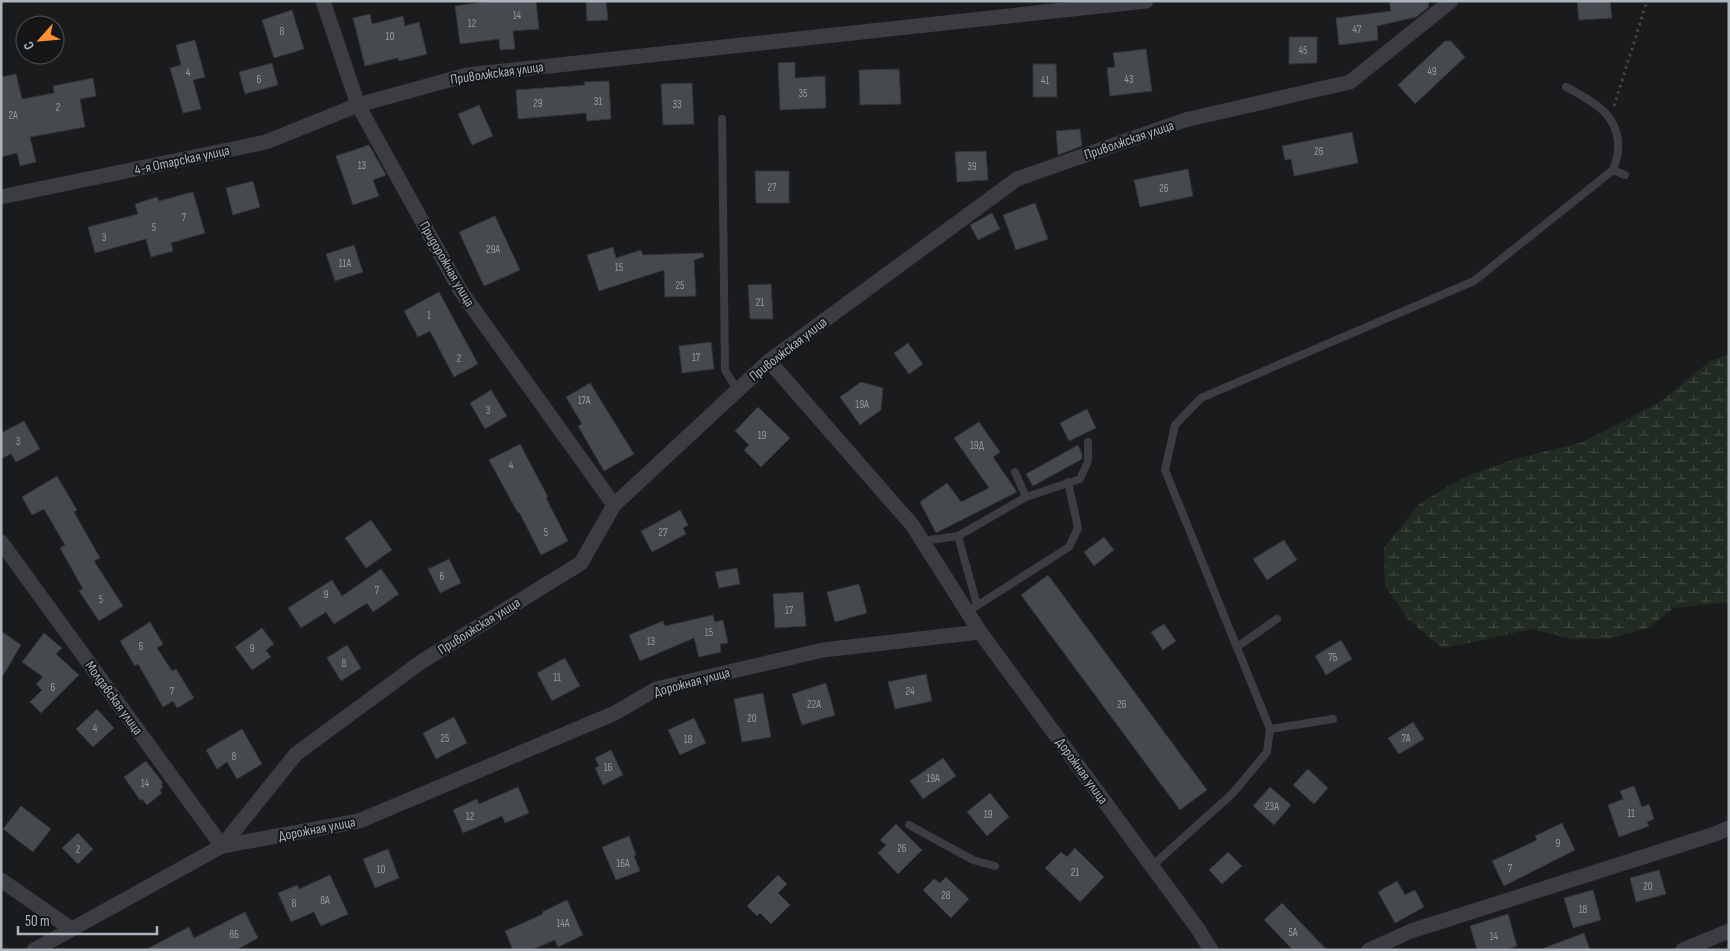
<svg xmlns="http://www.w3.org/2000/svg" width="1730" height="951" viewBox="0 0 1730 951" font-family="'Sofia Sans Condensed',sans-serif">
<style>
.wetland{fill:url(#wetland-marsh)}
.building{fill:#46494d;stroke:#343539}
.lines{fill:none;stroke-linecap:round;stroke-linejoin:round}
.path{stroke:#414549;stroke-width:3;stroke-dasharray:2.5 4;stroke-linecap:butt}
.service{stroke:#3b3d42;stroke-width:8}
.minor{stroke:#3b3d42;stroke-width:15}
.labels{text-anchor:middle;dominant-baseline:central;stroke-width:4;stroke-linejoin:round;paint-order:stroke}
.number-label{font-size:11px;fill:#929aa1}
.street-label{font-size:14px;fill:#acb5bd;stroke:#151618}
</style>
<defs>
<pattern id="wetland-marsh" width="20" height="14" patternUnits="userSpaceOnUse" patternTransform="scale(1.25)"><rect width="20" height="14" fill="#222b22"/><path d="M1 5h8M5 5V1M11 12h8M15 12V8" fill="none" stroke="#3f4840"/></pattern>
</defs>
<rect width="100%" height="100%" fill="#1a1b1d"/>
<polygon class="wetland" points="1729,355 1729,602 1673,608 1650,627 1608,639 1572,639 1532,629 1469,643 1442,648 1409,620 1385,586 1384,548 1420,503 1465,477 1515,459 1583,442 1660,402 1710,361"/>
<g class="building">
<polygon points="490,1 536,1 539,29 513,31 515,49 500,50 499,39 460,44 455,6"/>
<polygon points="586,1 606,1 608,20 587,21"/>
<polygon points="1389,1 1428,1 1429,7 1416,17 1377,26 1378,40 1339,45 1336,18 1391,11"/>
<polygon points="1577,1 1610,1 1612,18 1579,20"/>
<polygon points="292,10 304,49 274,58 262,20"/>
<polygon points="370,14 372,24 403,16 405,26 419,22 427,54 399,61 398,58 365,66 353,18"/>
<polygon points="1289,37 1317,37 1317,63 1289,64"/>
<polygon points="195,40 205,77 193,80 201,109 183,113 170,68 181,65 176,45"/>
<polygon points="1445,41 1451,41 1465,57 1415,104 1398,85"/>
<polygon points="1146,49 1152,91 1110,96 1107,68 1115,67 1113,53"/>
<polygon points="795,62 795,78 825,76 826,108 780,110 778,63"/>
<polygon points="272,63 278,85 245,94 239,72"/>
<polygon points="1033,64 1056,64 1057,97 1033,97"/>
<polygon points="899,69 901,104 860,105 859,70"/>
<polygon points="16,74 22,99 54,93 53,86 93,78 96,96 80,99 85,127 30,137 36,162 20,166 17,153 1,157 1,77"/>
<polygon points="609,81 611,119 587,121 586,113 518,119 516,90 585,85 584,82"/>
<polygon points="692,83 694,124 663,125 661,84"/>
<polygon points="479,105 493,136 472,145 458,114"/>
<polygon points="1080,129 1082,146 1058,155 1056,131"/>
<polygon points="1352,132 1358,163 1294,176 1291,159 1285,160 1282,146"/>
<polygon points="369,145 386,175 373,180 379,196 353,205 336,156"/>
<polygon points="986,151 988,180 957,182 955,152"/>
<polygon points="1188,169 1193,196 1140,207 1134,180"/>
<polygon points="755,171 789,171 789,203 756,203"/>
<polygon points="253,181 260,207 233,215 226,188"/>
<polygon points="193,192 205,233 171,243 173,251 151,257 146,239 95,253 88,227 138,214 135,204 157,197 159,201"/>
<polygon points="1035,203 1048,239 1016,250 1003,215"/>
<polygon points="992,213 1000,229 978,240 970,225"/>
<polygon points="495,216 520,270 484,286 459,232"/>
<polygon points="354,245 363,272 335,281 326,254"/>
<polygon points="613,247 616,258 641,250 643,255 703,253 704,257 694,260 696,296 665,297 664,270 599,291 587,255"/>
<polygon points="771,284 773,319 750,319 748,285"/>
<polygon points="439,292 478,364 454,377 430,331 418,337 404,311"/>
<polygon points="711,342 714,369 682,373 679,346"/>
<polygon points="908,343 923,364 909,374 894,353"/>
<polygon points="861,382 883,388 881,410 860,425 840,397"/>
<polygon points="590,383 634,454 604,471 578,426 582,424 566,397"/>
<polygon points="491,390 507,416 485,429 470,403"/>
<polygon points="758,407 790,438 761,467 744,450 749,445 735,431"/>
<polygon points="1087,409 1096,428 1069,441 1060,423"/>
<polygon points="24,421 40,449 16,462 11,454 1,459 1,433"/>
<polygon points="979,422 1000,452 993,457 1017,492 936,533 920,502 947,483 961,502 989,488 954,438"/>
<polygon points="520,444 548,497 546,498 568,541 541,555 519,512 518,513 489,460"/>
<polygon points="1078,445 1082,454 1082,459 1033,486 1026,474"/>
<polygon points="57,476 77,510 74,512 100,558 94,561 123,606 99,621 79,591 83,589 60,548 65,545 44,509 32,515 22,497"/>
<polygon points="680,510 688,525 683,528 686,534 652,552 641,531"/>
<polygon points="371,520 392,550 366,568 345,538"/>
<polygon points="1104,537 1114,550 1094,566 1084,552"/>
<polygon points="1284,540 1297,560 1267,580 1253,559"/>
<polygon points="449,559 461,583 440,593 428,569"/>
<polygon points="737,568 740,584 719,588 715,572"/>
<polygon points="381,569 399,594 373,612 367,603 334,624 326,612 301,628 288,608 332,580 342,596"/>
<polygon points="1048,575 1207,790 1180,810 1021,595"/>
<polygon points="859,584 867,613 835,622 827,592"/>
<polygon points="803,592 806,626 775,628 773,594"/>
<polygon points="713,615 715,622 723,620 728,643 720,644 721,652 699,657 694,638 640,661 629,635 663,621 665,626"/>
<polygon points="150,622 163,644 157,648 172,671 176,669 194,698 177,708 173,701 163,707 138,664 135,666 120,641"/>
<polygon points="1164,624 1176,641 1163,650 1151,632"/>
<polygon points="262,628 274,644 266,650 271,657 252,670 235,647"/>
<polygon points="1,631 21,645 1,679"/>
<polygon points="44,633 62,648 56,654 79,675 41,713 30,702 42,690 36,684 43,677 22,662"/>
<polygon points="1341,640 1352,659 1326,675 1315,656"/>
<polygon points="347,645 361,668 341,681 327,658"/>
<polygon points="565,658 580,686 552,701 537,673"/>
<polygon points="926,674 932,701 895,709 888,682"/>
<polygon points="826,683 835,715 802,725 792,694"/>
<polygon points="763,693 771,737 742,742 734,699"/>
<polygon points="97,709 114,728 93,747 76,729"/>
<polygon points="454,717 467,743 436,759 423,733"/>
<polygon points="694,718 706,743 680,755 668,730"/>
<polygon points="1413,722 1424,739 1399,754 1388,738"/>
<polygon points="242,729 262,764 237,779 227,762 217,769 206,750"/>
<polygon points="611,750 623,775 603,785 595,768 599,766 595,758"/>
<polygon points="943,758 956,776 923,799 910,781"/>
<polygon points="146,761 163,783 161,784 163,787 160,790 162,793 147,805 142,799 140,800 124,777"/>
<polygon points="1308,769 1328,788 1314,804 1293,785"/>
<polygon points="1634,786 1642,807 1649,804 1654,819 1647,822 1649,826 1619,837 1608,805 1623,799 1620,791"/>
<polygon points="518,787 529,813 505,823 502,816 463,833 453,810 477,799 479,804"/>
<polygon points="1270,787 1291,805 1274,825 1253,806"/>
<polygon points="990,793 1009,817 987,836 967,812"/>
<polygon points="21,806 51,829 33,852 3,829"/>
<polygon points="1562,823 1575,850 1504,886 1492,861 1537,840 1535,836"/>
<polygon points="896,824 922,850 898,874 878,853 886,845 880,840"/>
<polygon points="78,833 93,849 78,864 62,848"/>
<polygon points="629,836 636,855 634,856 640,871 616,880 602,847"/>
<polygon points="1075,848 1104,877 1080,902 1045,868 1061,852 1067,857"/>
<polygon points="388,849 399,878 375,888 363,859"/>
<polygon points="1228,852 1242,866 1222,884 1209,870"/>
<polygon points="1659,870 1666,894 1636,902 1630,878"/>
<polygon points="330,875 348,914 321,926 314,912 291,922 278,893 297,885 299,889"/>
<polygon points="778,875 787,884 778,893 790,905 771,924 760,913 757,916 747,906"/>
<polygon points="946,877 969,899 951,918 923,890 934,879 940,883"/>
<polygon points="1397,881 1405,895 1415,890 1424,907 1395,923 1378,892"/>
<polygon points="1593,890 1601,920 1573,928 1564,898"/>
<polygon points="567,900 583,935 558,947 555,940 531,950 513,950 505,931 543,914 542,912"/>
<polygon points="1282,903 1327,950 1293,950 1264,920"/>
<polygon points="245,912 258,938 236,950 145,950 189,927 194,938"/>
<polygon points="1508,914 1517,946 1506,950 1477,950 1470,926"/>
<polygon points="1584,933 1590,950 1544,950 1544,948"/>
</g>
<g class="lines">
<polyline class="path" points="1614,106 1647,1"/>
<g class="service">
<path d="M1566 87C1593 102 1620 114 1618 150 1618 157 1615 164 1613 170"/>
<polyline points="722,119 725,370 737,390"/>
<polyline points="1015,472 1026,497"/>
<polyline points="958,536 977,605"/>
<polyline points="923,541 958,536 1026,497 1080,479 1088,461 1088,442"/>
<polyline points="967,612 1069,547 1078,528 1068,482"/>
<polyline points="1237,647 1277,619"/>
<polyline points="1270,729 1333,719"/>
<polyline points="909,825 973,860 995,866"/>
<polyline points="1152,866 1233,793 1267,752 1270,729 1165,470 1175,425 1201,398 1474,281 1613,170 1625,175"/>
</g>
<g class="minor">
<polyline points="323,1 358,105 460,290 614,505"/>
<polyline points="1,197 266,142 358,105 467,75 1146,1"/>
<polyline points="769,361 913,526 980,632"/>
<polyline points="1,542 222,846 296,754 421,662 581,563 614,505 769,361 1017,179 1185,120 1350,82 1451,1"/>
<polyline points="1,880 70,928"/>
<polyline points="34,950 222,846 359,821 615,713 656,689 823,650 980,632 1198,929 1211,950"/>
<polyline points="1369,950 1411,931 1715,834 1729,828"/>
<polyline points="1683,950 1729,931"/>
</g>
</g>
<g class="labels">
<g class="number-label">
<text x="517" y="15">14</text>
<text x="472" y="23">12</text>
<text x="1357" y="29">47</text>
<text x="282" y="31">8</text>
<text x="390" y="36">10</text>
<text x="1303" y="50">45</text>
<text x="1432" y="71">49</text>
<text x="188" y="72">4</text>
<text x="259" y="79">6</text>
<text x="1129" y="79">43</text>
<text x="1045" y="80">41</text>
<text x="803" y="93">35</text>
<text x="598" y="101">31</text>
<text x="538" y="103">29</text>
<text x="677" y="104">33</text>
<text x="58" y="107">2</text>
<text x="13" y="115">2А</text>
<text x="1319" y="151">26</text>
<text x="362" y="165">13</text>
<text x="972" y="166">39</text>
<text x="772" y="187">27</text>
<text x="1164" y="188">26</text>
<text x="184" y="217">7</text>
<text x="154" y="227">5</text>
<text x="104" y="237">3</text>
<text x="493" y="249">29А</text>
<text x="345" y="263">11А</text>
<text x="619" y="267">15</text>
<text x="680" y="285">25</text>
<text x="760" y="302">21</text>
<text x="429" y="315">1</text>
<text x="696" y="357">17</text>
<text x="459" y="358">2</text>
<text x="584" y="400">17А</text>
<text x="862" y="404">19А</text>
<text x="488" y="410">3</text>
<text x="762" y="435">19</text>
<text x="18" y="441">3</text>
<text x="977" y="445">19Д</text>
<text x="511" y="465">4</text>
<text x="546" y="532">5</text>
<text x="663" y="532">27</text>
<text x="442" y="576">6</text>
<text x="377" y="590">7</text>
<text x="326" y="594">9</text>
<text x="101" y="599">5</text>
<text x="789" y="610">17</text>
<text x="709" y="632">15</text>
<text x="651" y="641">13</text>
<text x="141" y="646">6</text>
<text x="252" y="648">9</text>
<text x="1333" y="657">7Б</text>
<text x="344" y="663">8</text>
<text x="557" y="677">11</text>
<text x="53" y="687">6</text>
<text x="172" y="691">7</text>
<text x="910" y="691">24</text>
<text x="814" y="704">22А</text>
<text x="1122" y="704">26</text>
<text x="752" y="718">20</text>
<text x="95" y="728">4</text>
<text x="445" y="738">25</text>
<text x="1406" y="738">7А</text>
<text x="688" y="739">18</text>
<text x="234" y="756">8</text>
<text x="608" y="767">16</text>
<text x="933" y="778">19А</text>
<text x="145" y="783">14</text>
<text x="1272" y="806">23А</text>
<text x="1631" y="813">11</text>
<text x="988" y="814">19</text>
<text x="470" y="816">12</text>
<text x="1558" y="843">9</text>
<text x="902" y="848">26</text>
<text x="78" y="849">2</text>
<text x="623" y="863">16А</text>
<text x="1510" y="868">7</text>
<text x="381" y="869">10</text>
<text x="1075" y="872">21</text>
<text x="1648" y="886">20</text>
<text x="946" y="895">28</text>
<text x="325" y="900">8А</text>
<text x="294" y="903">8</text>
<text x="1583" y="909">18</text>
<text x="563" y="923">14А</text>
<text x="1293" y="932">5А</text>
<text x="234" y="934">8Б</text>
<text x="1494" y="936">14</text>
</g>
<g class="street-label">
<text transform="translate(497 73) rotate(-8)">Приволжская улица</text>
<text transform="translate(1129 140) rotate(-19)">Приволжская улица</text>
<text transform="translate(182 160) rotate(-12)">4-я Отарская улица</text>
<text transform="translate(447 264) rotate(60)">Придорожная улица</text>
<text transform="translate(788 349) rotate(-38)">Приволжская улица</text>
<text transform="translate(479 626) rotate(-32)">Приволжская улица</text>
<text transform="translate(692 682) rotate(-15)">Дорожная улица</text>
<text transform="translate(114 698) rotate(54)">Молдавская улица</text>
<text transform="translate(1082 771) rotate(54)">Дорожная улица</text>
<text transform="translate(317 829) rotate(-11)">Дорожная улица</text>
</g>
</g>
<rect width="1730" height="951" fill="none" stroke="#acb5bd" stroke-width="5"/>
<g transform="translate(40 40) rotate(243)"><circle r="24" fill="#151618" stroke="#51565a"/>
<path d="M0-4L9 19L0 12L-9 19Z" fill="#fd9032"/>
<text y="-8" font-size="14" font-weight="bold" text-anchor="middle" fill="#acb5bd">С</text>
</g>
<path d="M18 926v8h139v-8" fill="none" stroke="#acb5bd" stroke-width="2.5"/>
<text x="25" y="926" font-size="15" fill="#acb5bd" stroke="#151618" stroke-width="4" paint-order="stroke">50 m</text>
</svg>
